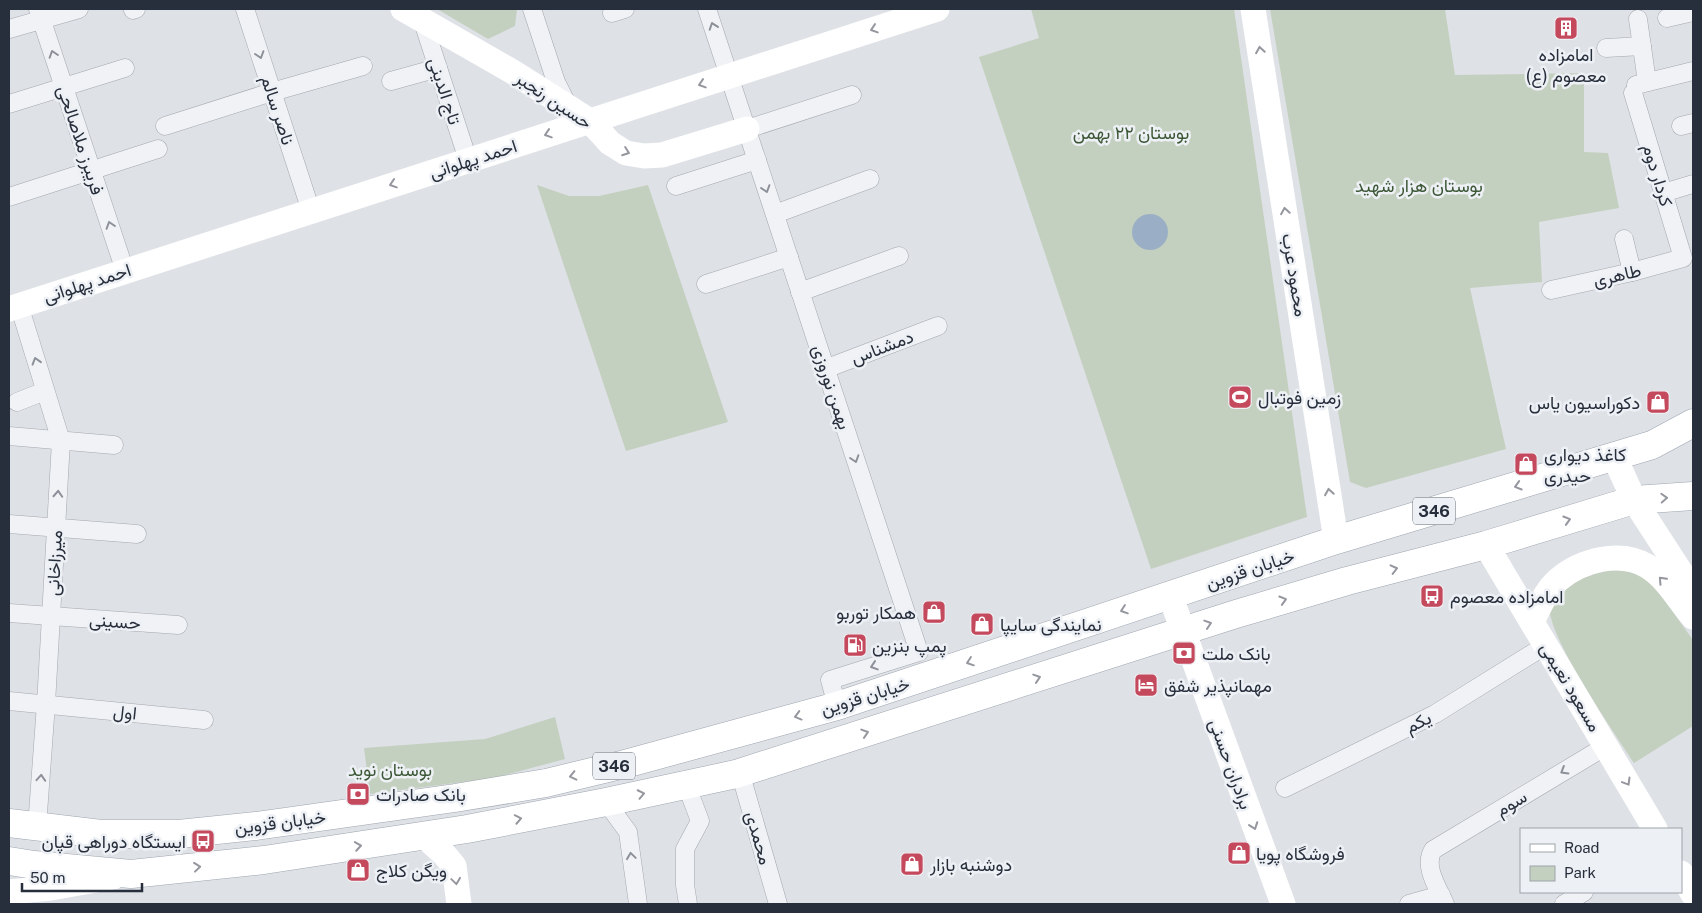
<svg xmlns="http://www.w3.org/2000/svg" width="1702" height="913" viewBox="0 0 1702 913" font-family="'Public Sans',Vazirmatn,sans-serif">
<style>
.green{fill:#c4d0bf}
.water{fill:#9aafc5}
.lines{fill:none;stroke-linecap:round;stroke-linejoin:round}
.street-casing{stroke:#a4a8b0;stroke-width:19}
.primary-casing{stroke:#9ea6b1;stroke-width:29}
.street{stroke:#f0f2f5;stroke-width:18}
.secondary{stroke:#fff;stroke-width:25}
.primary{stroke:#fff;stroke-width:28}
.oneway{stroke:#8c9098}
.oneway2{stroke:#94979e}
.labels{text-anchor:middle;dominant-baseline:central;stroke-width:5;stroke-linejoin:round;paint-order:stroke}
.shield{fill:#edf0f4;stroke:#636973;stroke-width:1}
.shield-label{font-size:16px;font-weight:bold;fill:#282f3c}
.poi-label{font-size:18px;fill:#282f3c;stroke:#edf0f4;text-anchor:start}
.street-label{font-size:18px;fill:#282f3c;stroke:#edf0f4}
.park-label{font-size:18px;fill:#3c5736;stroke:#edf0f4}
</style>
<rect width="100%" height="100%" fill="#dee1e6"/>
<g class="green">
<polygon points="437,9 517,9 515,26 488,39"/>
<polygon points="1031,9 1234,9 1307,517 1151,569 979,57 1039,38"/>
<polygon points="1270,9 1445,9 1455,75 1584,73 1584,152 1608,153 1619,208 1539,222 1542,282 1470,288 1506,449 1366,488 1350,482"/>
<polygon points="537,185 569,196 599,196 648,185 728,422 626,451"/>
<path d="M1598 566 1645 573 1693 640V726L1634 763C1616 735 1545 633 1550 606 1552 591 1586 574 1598 566Z"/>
<polygon points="555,717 565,759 494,778 370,794 364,748 485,739"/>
</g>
<circle class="water" cx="1150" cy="232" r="18"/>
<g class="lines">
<g class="street-casing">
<g id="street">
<polyline points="38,9 125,271"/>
<polyline points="245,9 311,211"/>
<polyline points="532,9 556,82 568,106"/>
<polyline points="707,9 919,652 830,680 837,706"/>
<polyline points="133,10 136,9"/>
<polyline points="612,13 625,9"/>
<polyline points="421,16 468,160"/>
<polyline points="1667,18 1693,12"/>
<polyline points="1638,19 1647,82"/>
<polyline points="9,29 79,9"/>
<polyline points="1606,48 1642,46"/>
<polyline points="391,81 438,68"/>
<polyline points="1636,85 1693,71"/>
<polyline points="9,104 125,68"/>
<polyline points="165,126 272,92 363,66"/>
<polyline points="1681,126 1693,123"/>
<polyline points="747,129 852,95"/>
<polyline points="676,186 757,160"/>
<polyline points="1663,193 1693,184"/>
<polyline points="9,197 158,149"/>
<polyline points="775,214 870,179"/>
<polyline points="1624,239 1632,272"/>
<polyline points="706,284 789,257"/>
<polyline points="1551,290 1632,272 1683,258 1633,93"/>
<polyline points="800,292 899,256"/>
<polyline points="19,305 61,441 46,704 37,827"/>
<polyline points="825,369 938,326"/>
<polyline points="17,402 45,391"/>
<polyline points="9,436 114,445"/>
<polyline points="9,524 137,534"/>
<polyline points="9,613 178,625"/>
<polyline points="9,701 204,720"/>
<polyline points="740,772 778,904"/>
<polyline points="686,784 700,821 685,849 685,885 688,904"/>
<polyline points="1285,788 1435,714 1546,645"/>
<polyline points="606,802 628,832 638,904"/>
<polyline points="1409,904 1441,895"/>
<path d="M1445 904C1438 888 1423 866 1433 850L1606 746"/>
<polyline points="1564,904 1584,892"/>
</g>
</g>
<g class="primary-casing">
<g id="primary">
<polyline points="9,823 101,834 179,834 256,826 455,798 546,783 625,764 837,706 1336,540 1652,445 1693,423"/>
<polyline points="9,861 34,865 131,874 264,860 467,829 606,802 736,774 1236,614 1347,581 1486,545 1634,500 1693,496"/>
</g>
</g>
<use href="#street" class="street"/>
<g class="secondary">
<polyline points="403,9 513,72 590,121 610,143 626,153 644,156 662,155 747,129"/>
<polyline points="1253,9 1336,540"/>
<polyline points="9,309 937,9"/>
<polyline points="1614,456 1634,500 1693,591"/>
<polyline points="1486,545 1655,829"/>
<polyline points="1170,595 1283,904"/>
<path d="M1532 622C1539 608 1546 590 1558 580 1581 560 1620 550 1647 566 1666 577 1679 601 1693 617"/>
<polyline points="424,836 444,854 454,866 459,904"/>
<polyline points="1681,873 1693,894"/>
<polyline points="9,892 51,888 113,877"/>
</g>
<use href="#primary" class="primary"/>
</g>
<defs><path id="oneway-chevron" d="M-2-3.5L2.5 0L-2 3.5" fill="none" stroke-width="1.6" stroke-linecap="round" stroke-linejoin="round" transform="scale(1.25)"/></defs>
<g class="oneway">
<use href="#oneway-chevron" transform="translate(713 26) rotate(-109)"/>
<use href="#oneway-chevron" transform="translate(53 54) rotate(-108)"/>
<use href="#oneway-chevron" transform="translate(260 55) rotate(72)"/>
<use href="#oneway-chevron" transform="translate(766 189) rotate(72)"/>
<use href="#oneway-chevron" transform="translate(110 225) rotate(-108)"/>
<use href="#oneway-chevron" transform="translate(36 361) rotate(-107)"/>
<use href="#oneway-chevron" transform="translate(855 459) rotate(72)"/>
<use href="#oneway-chevron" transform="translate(58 494) rotate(-87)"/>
<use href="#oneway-chevron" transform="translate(874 666) rotate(162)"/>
<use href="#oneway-chevron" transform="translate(1564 771) rotate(149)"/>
<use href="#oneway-chevron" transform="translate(41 778) rotate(-86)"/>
<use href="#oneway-chevron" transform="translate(631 856) rotate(-98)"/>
</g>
<g class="oneway2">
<use href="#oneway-chevron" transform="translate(874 29) rotate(162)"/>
<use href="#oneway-chevron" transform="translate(1260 50) rotate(-99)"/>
<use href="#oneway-chevron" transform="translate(702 84) rotate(162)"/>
<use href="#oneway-chevron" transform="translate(548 134) rotate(162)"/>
<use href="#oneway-chevron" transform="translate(626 152) rotate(20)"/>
<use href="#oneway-chevron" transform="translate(393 184) rotate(162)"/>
<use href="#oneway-chevron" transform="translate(1285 211) rotate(-99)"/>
<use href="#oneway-chevron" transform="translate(1518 486) rotate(163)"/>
<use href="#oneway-chevron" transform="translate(1329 492) rotate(-99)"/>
<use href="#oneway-chevron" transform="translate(1664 498) rotate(-3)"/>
<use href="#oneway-chevron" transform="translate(1567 520) rotate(-17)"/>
<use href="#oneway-chevron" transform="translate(1394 569) rotate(-14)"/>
<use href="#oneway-chevron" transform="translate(1662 580) rotate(-133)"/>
<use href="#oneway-chevron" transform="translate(1283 600) rotate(-17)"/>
<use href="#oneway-chevron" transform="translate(1124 610) rotate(161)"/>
<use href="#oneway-chevron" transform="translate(1208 624) rotate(-18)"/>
<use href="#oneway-chevron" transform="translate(970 662) rotate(161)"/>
<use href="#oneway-chevron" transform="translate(1037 678) rotate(-18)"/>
<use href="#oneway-chevron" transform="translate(798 716) rotate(165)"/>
<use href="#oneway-chevron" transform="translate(865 733) rotate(-18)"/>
<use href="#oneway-chevron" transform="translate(573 776) rotate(167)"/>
<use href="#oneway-chevron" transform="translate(1627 782) rotate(59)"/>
<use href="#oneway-chevron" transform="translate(641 794) rotate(-12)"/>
<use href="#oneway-chevron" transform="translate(518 819) rotate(-11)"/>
<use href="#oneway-chevron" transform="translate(1254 826) rotate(70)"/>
<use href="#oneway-chevron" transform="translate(358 846) rotate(-9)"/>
<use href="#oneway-chevron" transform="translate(197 867) rotate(-6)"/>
<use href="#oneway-chevron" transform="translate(456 881) rotate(82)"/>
</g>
<defs>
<g id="building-square" transform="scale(1.25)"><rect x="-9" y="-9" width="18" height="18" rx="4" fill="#c5495c" stroke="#edf0f4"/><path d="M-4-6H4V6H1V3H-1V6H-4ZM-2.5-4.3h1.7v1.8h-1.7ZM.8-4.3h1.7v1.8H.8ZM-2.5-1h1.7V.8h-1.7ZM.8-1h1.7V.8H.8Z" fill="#fff"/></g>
<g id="stadium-square" transform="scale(1.25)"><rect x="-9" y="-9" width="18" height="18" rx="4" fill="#c5495c" stroke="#edf0f4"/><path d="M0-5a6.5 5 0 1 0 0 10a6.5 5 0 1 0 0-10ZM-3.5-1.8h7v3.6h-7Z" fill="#fff"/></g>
<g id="shop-square" transform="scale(1.25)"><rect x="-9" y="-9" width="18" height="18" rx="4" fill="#c5495c" stroke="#edf0f4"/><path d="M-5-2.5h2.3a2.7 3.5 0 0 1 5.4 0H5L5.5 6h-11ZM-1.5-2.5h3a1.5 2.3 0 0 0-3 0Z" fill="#fff"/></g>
<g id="bus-square" transform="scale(1.25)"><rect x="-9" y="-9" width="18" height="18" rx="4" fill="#c5495c" stroke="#edf0f4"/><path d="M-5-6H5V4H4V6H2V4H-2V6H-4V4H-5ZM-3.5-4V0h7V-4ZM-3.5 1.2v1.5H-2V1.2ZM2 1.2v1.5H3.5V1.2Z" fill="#fff"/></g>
<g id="fuel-square" transform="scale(1.25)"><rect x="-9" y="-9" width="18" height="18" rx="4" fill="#c5495c" stroke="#edf0f4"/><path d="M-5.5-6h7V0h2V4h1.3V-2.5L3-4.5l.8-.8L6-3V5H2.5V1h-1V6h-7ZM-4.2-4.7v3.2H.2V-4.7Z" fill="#fff"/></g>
<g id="bank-square" transform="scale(1.25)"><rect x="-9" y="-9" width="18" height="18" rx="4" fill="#c5495c" stroke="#edf0f4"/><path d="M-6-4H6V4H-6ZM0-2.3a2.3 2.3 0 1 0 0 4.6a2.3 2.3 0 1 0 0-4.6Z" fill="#fff"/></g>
<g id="hotel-square" transform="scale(1.25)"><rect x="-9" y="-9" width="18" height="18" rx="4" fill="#c5495c" stroke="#edf0f4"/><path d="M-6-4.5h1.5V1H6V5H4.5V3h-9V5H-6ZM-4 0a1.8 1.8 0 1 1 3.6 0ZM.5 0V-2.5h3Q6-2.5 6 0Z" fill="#fff"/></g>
</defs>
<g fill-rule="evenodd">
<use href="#building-square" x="1566" y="28"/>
<use href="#stadium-square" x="1240" y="397"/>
<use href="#shop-square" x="1658" y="402"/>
<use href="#shop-square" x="1526" y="464"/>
<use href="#bus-square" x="1432" y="596"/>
<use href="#shop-square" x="934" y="612"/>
<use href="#shop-square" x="982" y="624"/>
<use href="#fuel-square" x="855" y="645"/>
<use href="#bank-square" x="1184" y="653"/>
<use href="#hotel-square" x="1146" y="685"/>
<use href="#bank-square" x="358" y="794"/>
<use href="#bus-square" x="203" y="841"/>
<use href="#shop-square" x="1239" y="853"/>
<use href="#shop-square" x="912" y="864"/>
<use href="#shop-square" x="358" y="870"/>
</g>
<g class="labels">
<g class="shield">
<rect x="1413" y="497.5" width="42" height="27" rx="4"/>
<rect x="593" y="752.5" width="42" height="27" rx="4"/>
</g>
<g class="shield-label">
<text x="1434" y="511">346</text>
<text x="614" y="766">346</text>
</g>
<g class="poi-label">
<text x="1566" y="54" text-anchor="middle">امامزاده<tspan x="1566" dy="21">معصوم (ع)</tspan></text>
<text x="1258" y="397">زمین فوتبال</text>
<text x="1640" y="402" text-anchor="end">دکوراسیون یاس</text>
<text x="1544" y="454">کاغذ دیواری<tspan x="1544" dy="21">حیدری</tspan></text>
<text x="1450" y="596">امامزاده معصوم</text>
<text x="916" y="612" text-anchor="end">همکار توربو</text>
<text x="1000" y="624">نمایندگی سایپا</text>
<text x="872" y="645">پمپ بنزین</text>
<text x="1202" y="653">بانک ملت</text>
<text x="1164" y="685">مهمانپذیر شفق</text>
<text x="376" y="794">بانک صادرات</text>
<text x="186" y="841" text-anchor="end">ایستگاه دوراهی قپان</text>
<text x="1256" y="853">فروشگاه پویا</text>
<text x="930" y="864">دوشنبه بازار</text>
<text x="376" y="870">ویگن کلاج</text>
</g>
<g class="street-label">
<text transform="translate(445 91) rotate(72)">تاج الدینی</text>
<text transform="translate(554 100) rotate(34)">حسین رنجبر</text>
<text transform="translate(278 110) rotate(72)">ناصر سالم</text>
<text transform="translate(81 140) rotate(72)">فریبرز ملاصالحی</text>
<text transform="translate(473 159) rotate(-18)">احمد پهلوانی</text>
<text transform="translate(1658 175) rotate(73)">کردار دوم</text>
<text transform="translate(1295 275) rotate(81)">محمود عرب</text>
<text transform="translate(1617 275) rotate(-13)">طاهری</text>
<text transform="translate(87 283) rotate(-18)">احمد پهلوانی</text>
<text transform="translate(882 347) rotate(-21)">دمشناس</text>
<text transform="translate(832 387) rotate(72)">بهمن نوروزی</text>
<text transform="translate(54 563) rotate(-87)">میرزاخانی</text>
<text transform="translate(1250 569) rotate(-18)">خیابان قزوین</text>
<text transform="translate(115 621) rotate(4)">حسینی</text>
<text transform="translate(1571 687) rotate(59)">مسعود نعیمی</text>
<text transform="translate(865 696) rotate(-17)">خیابان قزوین</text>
<text transform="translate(125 712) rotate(6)">اول</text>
<text transform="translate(1418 722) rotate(-27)">یکم</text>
<text transform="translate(1231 764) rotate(70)">برادران حسنی</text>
<text transform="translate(1511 803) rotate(-31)">سوم</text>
<text transform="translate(280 822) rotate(-7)">خیابان قزوین</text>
<text transform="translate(759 838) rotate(74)">محمدی</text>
</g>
<g class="park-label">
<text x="1131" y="132">بوستان ۲۲ بهمن</text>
<text x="1419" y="185">بوستان هزار شهید</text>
<text x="390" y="769">بوستان نوید</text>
</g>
</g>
<rect width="1702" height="913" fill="none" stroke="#282f3c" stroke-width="20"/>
<rect x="1520" y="828" width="162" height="65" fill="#edf0f4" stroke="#9ea3aa"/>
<rect x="1530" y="844" width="25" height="8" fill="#ffffff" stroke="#9ea3aa"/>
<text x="1564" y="853" font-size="15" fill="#282f3c">Road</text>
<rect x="1530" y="866" width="25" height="15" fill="#c4d0bf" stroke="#9ea3aa"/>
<text x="1564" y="878" font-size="15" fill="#282f3c">Park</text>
<path d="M22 883v8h120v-8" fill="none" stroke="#282f3c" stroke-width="2.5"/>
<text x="30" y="883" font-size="15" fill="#282f3c" stroke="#edf0f4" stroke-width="4" paint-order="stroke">50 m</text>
</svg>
